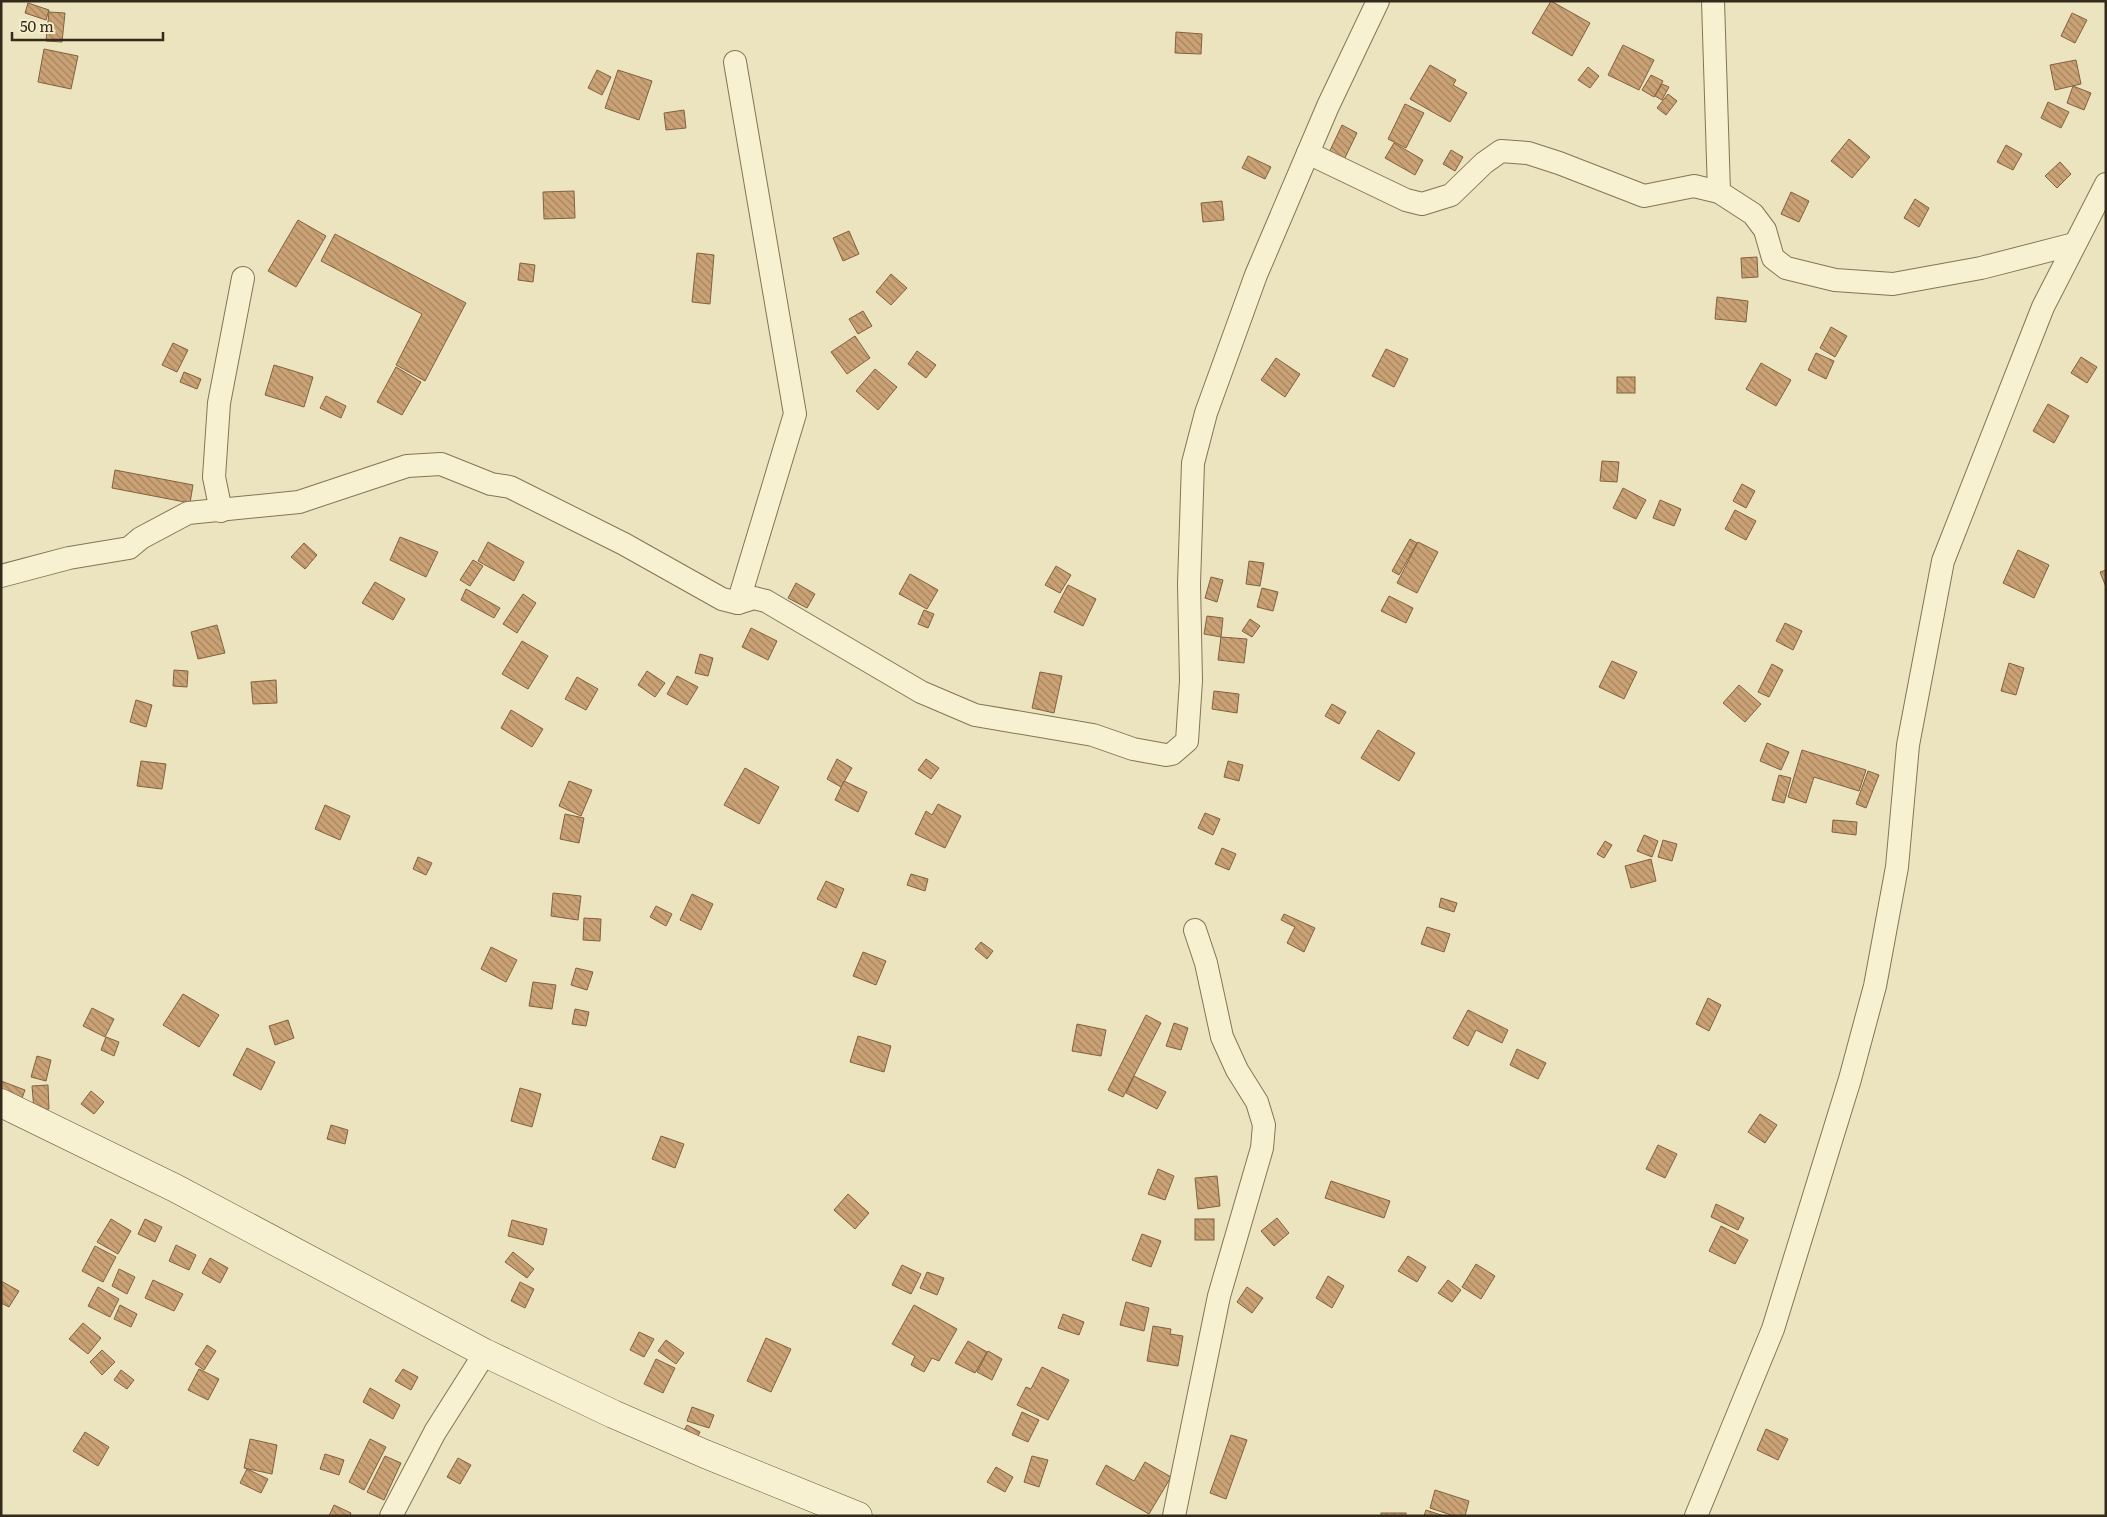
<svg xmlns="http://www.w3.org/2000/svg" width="2107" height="1517" viewBox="0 0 2107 1517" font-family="Literata,serif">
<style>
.building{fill:url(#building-back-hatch);stroke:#82613e}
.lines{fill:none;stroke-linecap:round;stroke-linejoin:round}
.street-casing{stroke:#847457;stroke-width:24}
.secondary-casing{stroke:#65553b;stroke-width:29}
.street{stroke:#f7f0d1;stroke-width:22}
.secondary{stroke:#f7f0d1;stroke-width:28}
</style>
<defs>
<pattern id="building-back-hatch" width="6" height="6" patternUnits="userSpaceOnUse" patternTransform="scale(1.25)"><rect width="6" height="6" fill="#caa275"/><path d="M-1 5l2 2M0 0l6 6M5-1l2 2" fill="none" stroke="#a5845f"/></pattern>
</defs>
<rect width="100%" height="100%" fill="#ece4be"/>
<g class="building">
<polygon points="1551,1 1590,23 1572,56 1532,33"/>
<polygon points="28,3 49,10 46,20 25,13"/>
<polygon points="49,12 65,13 62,42 46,41"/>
<polygon points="2072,13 2087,20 2075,43 2061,36"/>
<polygon points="1176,32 1202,34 1201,54 1175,53"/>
<polygon points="1623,45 1654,60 1639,90 1608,75"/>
<polygon points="44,49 78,56 71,89 38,82"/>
<polygon points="2076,60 2081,84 2055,90 2050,65"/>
<polygon points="1430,65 1456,80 1453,85 1467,93 1450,122 1410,99"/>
<polygon points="1588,67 1599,76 1590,88 1578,80"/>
<polygon points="597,70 611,77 602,95 588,88"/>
<polygon points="618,70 652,81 639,120 605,108"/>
<polygon points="1651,75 1663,81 1654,97 1642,90"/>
<polygon points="1662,84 1669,87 1662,100 1655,96"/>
<polygon points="2073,86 2091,93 2084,110 2067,103"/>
<polygon points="1668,94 1677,101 1666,115 1657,108"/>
<polygon points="2048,102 2069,112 2061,128 2041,118"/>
<polygon points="1405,104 1424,113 1406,148 1388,139"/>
<polygon points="684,110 686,128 666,130 664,113"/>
<polygon points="1342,125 1357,133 1341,166 1326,159"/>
<polygon points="1849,139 1870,157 1852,178 1831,161"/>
<polygon points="1394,143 1423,160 1415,175 1385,158"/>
<polygon points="2006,145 2022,154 2013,170 1997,162"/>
<polygon points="1451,150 1463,157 1455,171 1443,164"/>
<polygon points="1248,156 1271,167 1265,179 1242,168"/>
<polygon points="2060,162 2071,174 2057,188 2045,176"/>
<polygon points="574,191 575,218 544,219 543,192"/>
<polygon points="1791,192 1809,201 1799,222 1781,214"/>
<polygon points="1915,199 1929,208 1919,227 1904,218"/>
<polygon points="1222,201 1224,220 1203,222 1201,203"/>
<polygon points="298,220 326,236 296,287 268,271"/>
<polygon points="849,231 859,254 843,261 833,238"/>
<polygon points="335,234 466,303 425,381 396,365 422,314 321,261"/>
<polygon points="697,253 714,255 710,304 692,302"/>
<polygon points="1757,257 1758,277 1742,278 1741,258"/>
<polygon points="520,263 535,265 533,282 518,280"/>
<polygon points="891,274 907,288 891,305 876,292"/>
<polygon points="1717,297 1748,301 1746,322 1715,319"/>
<polygon points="863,311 872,326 858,334 849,319"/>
<polygon points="1831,327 1847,336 1835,357 1820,348"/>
<polygon points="855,336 870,358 847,374 831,352"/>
<polygon points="173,343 188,350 177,372 162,365"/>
<polygon points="1386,349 1408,359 1394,387 1372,376"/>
<polygon points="917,351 936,365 926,378 908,364"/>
<polygon points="1816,353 1834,361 1826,379 1808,370"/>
<polygon points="2081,357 2097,367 2087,383 2071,373"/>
<polygon points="1276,358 1300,374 1285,397 1261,380"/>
<polygon points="1761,363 1791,380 1776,406 1746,389"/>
<polygon points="274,365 313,377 304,407 265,395"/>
<polygon points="396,367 421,382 402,415 377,402"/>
<polygon points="875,369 897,387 878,410 856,391"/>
<polygon points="184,372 201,379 197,389 180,382"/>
<rect x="1617" y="377" width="18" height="16"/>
<polygon points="326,396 346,406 341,418 320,408"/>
<polygon points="2048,404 2069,416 2054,443 2033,431"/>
<polygon points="1602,461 1619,462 1617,482 1600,481"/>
<polygon points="115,470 193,485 190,503 112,488"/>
<polygon points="1742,484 1755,491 1746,508 1733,501"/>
<polygon points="1623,488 1646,500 1636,519 1613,508"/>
<polygon points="1660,500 1681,509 1674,526 1653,518"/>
<polygon points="1735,510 1756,521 1746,540 1725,529"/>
<polygon points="400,537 438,552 426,577 390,560"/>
<polygon points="1410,539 1417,543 1399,575 1392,571"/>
<polygon points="488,542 524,562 514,581 478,561"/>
<polygon points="1418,542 1438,552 1417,593 1397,583"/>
<polygon points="304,543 317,555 305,569 291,557"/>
<polygon points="2018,550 2049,565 2034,598 2003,583"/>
<polygon points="473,560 483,566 470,586 460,580"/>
<polygon points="1249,561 1264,563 1260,586 1246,584"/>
<polygon points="1056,566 1071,575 1060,593 1045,585"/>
<polygon points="2106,570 2106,587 2100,572"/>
<polygon points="910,574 938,590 927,609 899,594"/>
<polygon points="1211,577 1223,580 1217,602 1205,598"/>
<polygon points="375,582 405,599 393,620 362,603"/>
<polygon points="796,583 815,594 807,608 788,598"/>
<polygon points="1068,585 1096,599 1083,626 1054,612"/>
<polygon points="1262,588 1278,592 1273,611 1257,607"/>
<polygon points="466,589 500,608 494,618 461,600"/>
<polygon points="523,594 536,603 517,633 503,624"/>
<polygon points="1389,596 1413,608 1406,623 1381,611"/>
<polygon points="924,610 934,614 928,628 918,624"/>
<polygon points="1207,616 1223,618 1221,637 1204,634"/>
<polygon points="1250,619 1260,626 1252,637 1242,631"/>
<polygon points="1785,623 1802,631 1793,650 1776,641"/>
<polygon points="217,625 225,653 198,659 191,632"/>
<polygon points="751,628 777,641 768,660 742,647"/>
<polygon points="1221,637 1247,639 1244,663 1218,660"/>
<polygon points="522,641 548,656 528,689 502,674"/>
<polygon points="700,654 713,658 708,676 695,673"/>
<polygon points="1612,661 1637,672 1624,699 1599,687"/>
<polygon points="2009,663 2024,668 2016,695 2001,691"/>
<polygon points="1772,664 1783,670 1769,697 1758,692"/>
<polygon points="174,670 188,671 187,687 173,686"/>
<polygon points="647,671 665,683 655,697 638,685"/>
<polygon points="1040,672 1062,676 1054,713 1032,708"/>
<polygon points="677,676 698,687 687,705 667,694"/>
<polygon points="577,677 598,689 586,710 565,699"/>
<polygon points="276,680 277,703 253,704 251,682"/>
<polygon points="1739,685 1761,704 1745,722 1723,703"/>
<polygon points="1214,691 1239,694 1237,713 1212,709"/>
<polygon points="136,700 152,705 146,727 130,722"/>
<polygon points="1332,704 1346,712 1339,724 1325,716"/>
<polygon points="511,710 543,729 532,747 501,728"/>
<polygon points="1378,730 1415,753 1399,781 1361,758"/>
<polygon points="1767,743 1789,752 1781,770 1760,761"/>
<polygon points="1802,750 1866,770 1859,791 1814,777 1806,803 1788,797"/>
<polygon points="837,759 852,768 841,787 827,779"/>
<polygon points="926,759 939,768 931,779 918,770"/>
<polygon points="141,761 166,764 162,789 137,786"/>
<polygon points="1228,761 1243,765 1239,781 1224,777"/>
<polygon points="745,768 779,787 759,824 724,805"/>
<polygon points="1868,771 1879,775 1866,808 1856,804"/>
<polygon points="1779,775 1791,778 1784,803 1772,800"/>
<polygon points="569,781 592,790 581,816 559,806"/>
<polygon points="844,781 867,792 858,812 835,800"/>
<polygon points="938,804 961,816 945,848 915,834 926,811 932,815"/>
<polygon points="325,805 350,816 340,840 315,829"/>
<polygon points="1205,813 1220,819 1213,835 1198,828"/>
<polygon points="565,814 584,818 579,843 560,839"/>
<polygon points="1833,820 1857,822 1856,835 1832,832"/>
<polygon points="1644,835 1658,841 1652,857 1637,851"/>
<polygon points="1663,840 1677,844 1672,861 1658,857"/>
<polygon points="1605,841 1612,845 1604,858 1597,854"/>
<polygon points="1222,848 1236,854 1229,870 1215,864"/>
<polygon points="418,857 432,863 426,875 413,869"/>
<polygon points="1651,859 1656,881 1631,888 1625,866"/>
<polygon points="911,874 928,879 925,891 907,885"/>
<polygon points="826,881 844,889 836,908 817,899"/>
<polygon points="553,893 581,896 578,920 551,916"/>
<polygon points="692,894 713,904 701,930 680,920"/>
<polygon points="1441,898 1457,903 1454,912 1439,907"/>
<polygon points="656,906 672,914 666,926 650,917"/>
<polygon points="1284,914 1315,928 1304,952 1287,943 1295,927 1281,920"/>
<polygon points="584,918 601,919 600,941 583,940"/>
<polygon points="1427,927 1450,934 1444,952 1421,944"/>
<polygon points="981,942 993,951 987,959 975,949"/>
<polygon points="491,947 517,960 506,982 481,969"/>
<polygon points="863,952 886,961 876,985 853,976"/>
<polygon points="576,968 593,972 587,990 571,985"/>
<polygon points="533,982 556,985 552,1009 529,1006"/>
<polygon points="183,994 219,1015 199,1047 163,1025"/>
<polygon points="1708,998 1721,1005 1709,1031 1696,1024"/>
<polygon points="92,1008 114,1019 105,1037 83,1026"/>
<polygon points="575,1009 589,1012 586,1026 572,1024"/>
<polygon points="1468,1010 1508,1030 1502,1043 1476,1030 1468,1046 1453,1038"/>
<polygon points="1146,1015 1161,1023 1123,1097 1108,1090"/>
<polygon points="288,1020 294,1038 275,1045 269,1026"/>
<polygon points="1174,1023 1188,1028 1181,1050 1166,1046"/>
<polygon points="1077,1024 1106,1030 1101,1056 1072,1051"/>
<polygon points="858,1036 891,1046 884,1072 850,1062"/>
<polygon points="106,1037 119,1042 114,1056 101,1050"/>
<polygon points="247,1048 275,1062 261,1090 233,1075"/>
<polygon points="1517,1049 1546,1063 1538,1079 1510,1065"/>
<polygon points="37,1056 51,1060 46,1081 31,1077"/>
<polygon points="1134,1076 1166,1092 1157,1109 1126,1093"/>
<polygon points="1,1081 25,1090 21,1101 1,1093"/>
<polygon points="48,1085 49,1109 34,1110 32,1086"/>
<polygon points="520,1088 541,1094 532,1127 511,1121"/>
<polygon points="91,1091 104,1102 94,1114 81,1104"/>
<polygon points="1760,1114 1777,1125 1765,1143 1748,1132"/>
<polygon points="331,1125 348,1130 345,1144 327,1139"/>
<polygon points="661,1136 684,1144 675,1168 652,1159"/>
<polygon points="1658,1145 1677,1154 1665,1178 1646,1169"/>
<polygon points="1158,1169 1174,1176 1165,1200 1148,1194"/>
<polygon points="1217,1176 1220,1206 1198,1209 1195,1178"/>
<polygon points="1331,1181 1390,1201 1384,1218 1325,1198"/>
<polygon points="848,1194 869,1213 855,1229 834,1210"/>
<polygon points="1716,1204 1744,1218 1738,1230 1711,1217"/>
<polygon points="1277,1218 1289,1233 1274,1246 1261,1231"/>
<polygon points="111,1219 131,1231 118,1254 97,1242"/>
<polygon points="145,1219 162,1227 155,1242 138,1234"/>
<rect x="1195" y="1219" width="19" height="21"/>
<polygon points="512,1220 547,1229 543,1245 508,1236"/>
<polygon points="1721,1226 1748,1240 1735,1264 1709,1251"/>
<polygon points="1142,1234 1161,1241 1151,1267 1132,1260"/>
<polygon points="176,1245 196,1255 189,1270 169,1261"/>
<polygon points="95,1246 116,1257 103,1282 82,1271"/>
<polygon points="513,1252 534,1269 527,1278 505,1262"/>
<polygon points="1408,1256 1426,1267 1417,1282 1398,1271"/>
<polygon points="210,1258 228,1268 220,1283 202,1273"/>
<polygon points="1476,1264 1495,1276 1481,1299 1462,1287"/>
<polygon points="902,1265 921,1274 911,1294 892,1285"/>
<polygon points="119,1269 135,1277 127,1294 112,1286"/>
<polygon points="927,1272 944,1278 937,1295 920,1288"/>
<polygon points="1328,1276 1344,1286 1332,1308 1316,1298"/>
<polygon points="153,1280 183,1294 174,1311 145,1298"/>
<polygon points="1448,1280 1461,1290 1452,1302 1438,1293"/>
<polygon points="1,1281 19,1291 9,1307 1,1303"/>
<polygon points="520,1282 534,1289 525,1308 511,1301"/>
<polygon points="98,1287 119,1299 110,1317 88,1306"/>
<polygon points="1247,1287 1263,1298 1252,1313 1237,1302"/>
<polygon points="1126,1302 1149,1308 1144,1331 1120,1325"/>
<polygon points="120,1305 137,1314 131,1327 114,1319"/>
<polygon points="914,1305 957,1329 939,1361 932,1358 924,1372 911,1365 915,1356 892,1344"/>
<polygon points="1063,1314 1084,1322 1079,1335 1058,1328"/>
<polygon points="83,1323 101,1338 88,1354 69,1339"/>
<polygon points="1153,1326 1171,1329 1170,1334 1183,1336 1178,1366 1147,1361"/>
<polygon points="639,1332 654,1339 644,1357 630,1350"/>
<polygon points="766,1338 791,1349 771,1392 747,1381"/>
<polygon points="666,1340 684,1353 676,1364 658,1351"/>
<polygon points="968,1341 987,1352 975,1373 955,1363"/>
<polygon points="207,1345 216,1351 204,1370 195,1364"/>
<polygon points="102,1350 115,1362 102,1375 90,1362"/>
<polygon points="988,1351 1002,1359 992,1380 977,1372"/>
<polygon points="656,1359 675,1368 663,1393 644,1384"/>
<polygon points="1042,1367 1069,1380 1048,1420 1017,1405 1026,1387 1031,1389"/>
<polygon points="199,1369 219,1379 208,1400 188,1390"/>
<polygon points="403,1369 418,1377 411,1390 395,1381"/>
<polygon points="121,1370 134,1380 127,1389 114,1380"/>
<polygon points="370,1388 400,1405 393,1419 363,1402"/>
<polygon points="692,1407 714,1415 709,1428 687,1421"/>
<polygon points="1022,1412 1039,1420 1028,1442 1012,1435"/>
<polygon points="687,1425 700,1432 694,1444 680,1438"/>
<polygon points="1766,1429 1788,1439 1778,1460 1757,1450"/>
<polygon points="85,1432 109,1447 98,1466 73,1451"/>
<polygon points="1231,1435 1247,1440 1226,1499 1210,1493"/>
<polygon points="250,1439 277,1445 272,1474 244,1468"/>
<polygon points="370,1439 386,1447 364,1490 349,1482"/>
<polygon points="325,1454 344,1460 339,1475 320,1469"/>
<polygon points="385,1456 401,1463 384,1500 367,1492"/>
<polygon points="1032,1456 1048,1460 1039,1487 1024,1482"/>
<polygon points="458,1458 471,1465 460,1484 447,1477"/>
<polygon points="1145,1462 1171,1477 1149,1514 1096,1484 1106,1465 1134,1481"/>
<polygon points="996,1467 1013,1477 1005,1492 987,1482"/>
<polygon points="247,1469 268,1479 261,1493 240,1483"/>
<polygon points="1435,1490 1469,1501 1465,1516 1454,1516 1430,1508"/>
<polygon points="334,1505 351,1513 350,1516 329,1516"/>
<polygon points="1426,1510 1444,1516 1424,1516"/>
<rect x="1381" y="1513" width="25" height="3"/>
</g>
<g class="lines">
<g class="street-casing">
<g id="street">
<polyline points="1713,1 1719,192"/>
<polyline points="735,62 795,414 738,603"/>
<polyline points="1308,153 1406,200 1422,204 1451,195 1484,163 1501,151 1528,153 1559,163 1644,196 1694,186 1719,192 1753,214 1765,230 1773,258 1786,268 1835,280 1893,284 1981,268 2074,244"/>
<polyline points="221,511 214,477 219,403 243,278"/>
<polyline points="1,576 69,558 129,548 141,538 188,513 299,502 407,466 441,464 491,484 510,487 624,544 722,599 738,603 754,598 766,601 921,692 975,715 1093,735 1133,749 1166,755 1172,754 1187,741 1191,681 1189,584 1193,463 1206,413 1256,275 1328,106 1378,1"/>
<polyline points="391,1516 435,1432 485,1353"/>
<polyline points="1174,1516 1219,1296 1262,1148 1264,1125 1257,1102 1237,1070 1222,1037 1206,963 1195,930"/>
<polyline points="1696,1516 1773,1329 1850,1079 1875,986 1897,867 1908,745 1943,561 2043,307 2106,184"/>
</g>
</g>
<g class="secondary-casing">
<polyline id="secondary" points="1,1103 175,1188 485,1353 613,1414 705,1454 858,1516"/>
</g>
<use href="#street" class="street"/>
<use href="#secondary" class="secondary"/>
</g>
<rect width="2107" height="1517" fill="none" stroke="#332a1c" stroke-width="5"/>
<path d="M12 32v8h151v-8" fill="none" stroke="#332a1c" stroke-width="2.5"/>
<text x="20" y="32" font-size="15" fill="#332a1c" stroke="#f4edcd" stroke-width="4" paint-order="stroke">50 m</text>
</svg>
